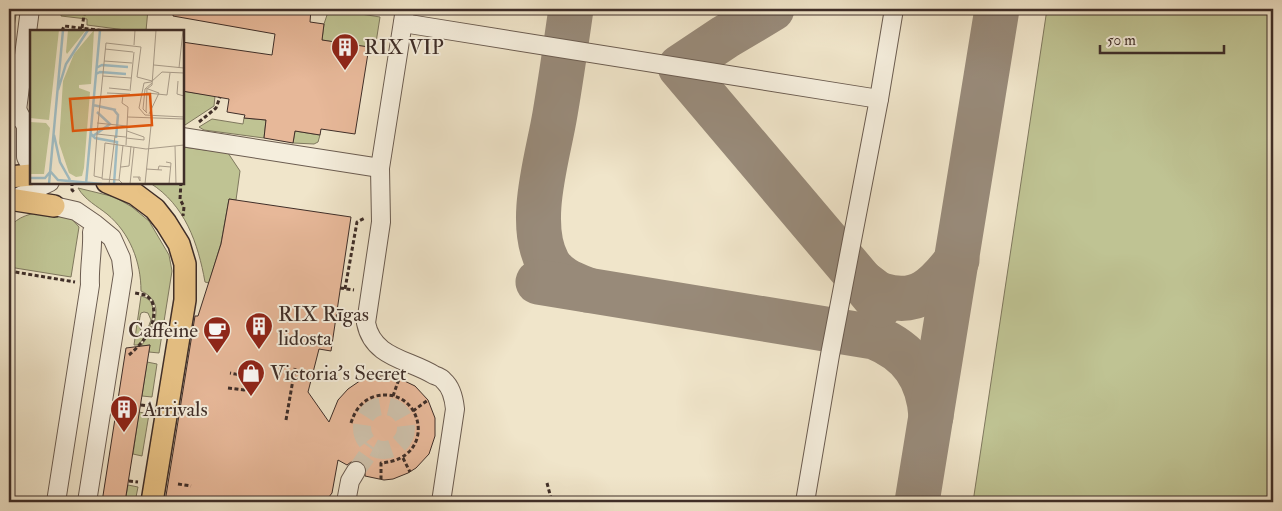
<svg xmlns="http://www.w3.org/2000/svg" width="1282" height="511" viewBox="0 0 1282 511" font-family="'IM FELL Double Pica',serif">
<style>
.green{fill:#bfc393;stroke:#7f785e;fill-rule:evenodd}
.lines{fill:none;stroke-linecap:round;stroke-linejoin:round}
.taxiway{stroke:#988a79;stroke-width:45}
.building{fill:#e7b899;stroke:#3f2e28}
.minor-tunnel{stroke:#cdc0aa;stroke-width:18;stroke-dasharray:18 9;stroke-linecap:butt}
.minor-casing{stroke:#6b5c50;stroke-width:20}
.major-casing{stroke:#3f2e28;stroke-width:24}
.path{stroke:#3f2e28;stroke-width:3;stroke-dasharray:4 2.5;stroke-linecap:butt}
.minor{stroke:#f5eedd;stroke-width:18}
.major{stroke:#e8c285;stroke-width:21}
.labels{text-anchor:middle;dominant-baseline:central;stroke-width:4;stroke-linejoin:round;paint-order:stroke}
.poi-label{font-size:21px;fill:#3f2e28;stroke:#f5eedd;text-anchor:start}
.inset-river{fill:none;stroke:#a0bcc2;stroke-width:2.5}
.inset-road{fill:none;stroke:#a99c89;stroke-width:1}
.view{fill:#e0570d;fill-opacity:0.15;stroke:#e0570d;stroke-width:2.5}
.inset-edge{fill:none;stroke:#3f2e28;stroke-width:2.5}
</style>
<rect width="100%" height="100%" fill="#f0e5ca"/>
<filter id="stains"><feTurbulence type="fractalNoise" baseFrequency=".004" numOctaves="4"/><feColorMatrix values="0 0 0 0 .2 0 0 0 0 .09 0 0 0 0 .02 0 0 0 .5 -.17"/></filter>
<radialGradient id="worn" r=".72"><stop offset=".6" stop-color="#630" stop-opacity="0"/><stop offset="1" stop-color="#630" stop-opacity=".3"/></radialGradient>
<g class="green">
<polygon points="9,9 17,9 9,57"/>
<polygon points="62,9 148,9 146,31 133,31 87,25 87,19 61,16"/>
<polygon points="329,9 380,17 375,49 322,40 324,24"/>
<polygon points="1047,9 1273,9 1273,502 973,502"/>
<polygon points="182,91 215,96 214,106 185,125 183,125"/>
<polygon points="244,118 266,120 264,138 204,130 199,127 212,119 243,124"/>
<polygon points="295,131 320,135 318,142 314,144 293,143"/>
<path d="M183 147 228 153 240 171 236 200 229 199 221 243 209 283 205 282C198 243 185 205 150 183L182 182Z"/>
<path d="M78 188 115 197 132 207 149 221 169 255 172 271 159 353 149 352 150 345 141 346C154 329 167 302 141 291 141 262 130 233 107 214 97 206 85 200 78 188Z"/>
<path d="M46 212 71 218 79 227 71 277 9 267V228C18 216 31 213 46 212Z"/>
<path d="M141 296C164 301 149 334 138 345H134ZM144 312 148 313 151 320 148 328 143 333C138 328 139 319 141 313Z"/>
<polygon points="147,362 157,364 152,397 142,396"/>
<polygon points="139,412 149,414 142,456 133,454"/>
<polygon points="128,485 138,487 135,502 125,502"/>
</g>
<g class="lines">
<g class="taxiway">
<path d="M571 9C566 44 561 79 555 114 548 157 526 223 548 263 556 278 573 284 588 290"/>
<polyline points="772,9 725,37 680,67 862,282"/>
<path d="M538 282 874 337C911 352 928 377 931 416"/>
<path d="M881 305 862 282C868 286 875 293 882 295 918 307 937 286 957 260"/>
<polyline points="917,502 997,9"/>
</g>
</g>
<g class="building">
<polygon points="174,9 230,9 249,12 250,9 311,9 310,22 324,24 322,40 369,47 355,134 321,129 320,135 295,131 293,143 264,138 266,120 244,118 245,115 227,112 229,99 182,91 182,42 272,55 275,34 173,16"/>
<polygon points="229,199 351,217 331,351 319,349 308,392 329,422 338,400 348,389 364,378 374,376 394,376 415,386 428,400 435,418 435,436 429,454 416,468 408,473 393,479 384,480 365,476 365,466 361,462 351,462 347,465 338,460 332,493 325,502 165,502 195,316 198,316 221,244"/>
<polygon points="150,345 125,502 102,502 126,348"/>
</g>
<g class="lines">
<g class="minor-tunnel">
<circle cx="384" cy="428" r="22"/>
<polyline points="356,471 373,447"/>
</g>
<g class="minor-casing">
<g id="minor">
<path d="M405 9 380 168 381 222 366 323C373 358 408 359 434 375 437 376 442 378 444 381 452 388 454 399 455 409L441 502"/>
<polyline points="403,23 879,99"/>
<polyline points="17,110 26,126 26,157 31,167"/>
<polyline points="9,120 17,110 30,9"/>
<polyline points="182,137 380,168"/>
<polyline points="9,204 12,200 50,182"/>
<polyline points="54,206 76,211 95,224 112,238 121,258 123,274 87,502"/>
<path d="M56 502 90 285C89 267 93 250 92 232"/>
<polyline points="346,502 350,481 356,471"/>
<polyline points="805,502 830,355 879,99 894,9"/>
</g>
</g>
<g class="major-casing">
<g id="major">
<polyline points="9,177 31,175"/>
<polyline points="107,182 135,194 155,209 166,223 179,244 185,264 185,300 152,502"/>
<polyline points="9,199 54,206"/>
</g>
</g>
<g class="path">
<polyline points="82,28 85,9"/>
<polyline points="62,31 64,26 106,31"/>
<polyline points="199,122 216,108 220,97"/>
<polyline points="72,182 72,190 75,193"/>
<polyline points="181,182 180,199 184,207 183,216"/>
<polyline points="9,271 75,282"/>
<polyline points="340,288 354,290"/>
<polyline points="345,289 357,222 365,218"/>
<path d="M129 355C145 341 159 324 152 301L146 295 135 293"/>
<polyline points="228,388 244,390 246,376 230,373"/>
<polyline points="393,396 399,379"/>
<polyline points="141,405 149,406"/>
<polyline points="129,409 129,403 136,404"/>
<polyline points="413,411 428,400"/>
<polyline points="286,420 295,368"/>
<path d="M351 423C355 410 362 400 376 396 423 385 439 459 381 463V479"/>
<polyline points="403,458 410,472"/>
<polyline points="129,481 138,482"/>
<polyline points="547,483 552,502"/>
<polyline points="178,484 191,486"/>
<polyline points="673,502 674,498"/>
</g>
<use href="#minor" class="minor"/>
<use href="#major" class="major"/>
</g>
<defs>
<g id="building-pin" transform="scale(1.4375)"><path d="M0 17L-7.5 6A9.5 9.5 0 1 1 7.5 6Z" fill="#8f2418" stroke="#f5eedd"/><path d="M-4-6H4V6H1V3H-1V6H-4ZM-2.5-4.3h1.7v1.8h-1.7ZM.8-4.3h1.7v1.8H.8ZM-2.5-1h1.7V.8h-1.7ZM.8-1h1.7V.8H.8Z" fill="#fff"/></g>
<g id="cafe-pin" transform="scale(1.4375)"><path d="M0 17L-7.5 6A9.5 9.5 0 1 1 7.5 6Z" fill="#8f2418" stroke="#f5eedd"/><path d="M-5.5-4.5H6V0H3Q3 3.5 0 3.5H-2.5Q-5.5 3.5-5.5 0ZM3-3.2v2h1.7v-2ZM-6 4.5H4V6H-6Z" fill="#fff"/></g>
<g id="shop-pin" transform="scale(1.4375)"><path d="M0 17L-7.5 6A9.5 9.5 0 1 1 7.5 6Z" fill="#8f2418" stroke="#f5eedd"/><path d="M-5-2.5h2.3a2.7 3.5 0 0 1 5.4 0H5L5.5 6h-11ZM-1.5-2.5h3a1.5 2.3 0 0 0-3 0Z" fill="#fff"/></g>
</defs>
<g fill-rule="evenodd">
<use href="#building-pin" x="345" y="47"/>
<use href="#building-pin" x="259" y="326"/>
<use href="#cafe-pin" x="217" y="330"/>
<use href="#shop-pin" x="251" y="373"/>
<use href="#building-pin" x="124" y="409"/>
</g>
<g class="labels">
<g class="poi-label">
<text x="364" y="47">RIX VIP</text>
<text x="278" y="314">RIX Rīgas<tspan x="278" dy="24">lidosta</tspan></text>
<text x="198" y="330" text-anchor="end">Caffeine</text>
<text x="270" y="373">Victoria's Secret</text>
<text x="143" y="409">Arrivals</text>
</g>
</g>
<g transform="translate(30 30)">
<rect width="154" height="154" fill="#f0e5ca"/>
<path d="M0 0H29L19 90 0 88ZM38 0H56L37 24 36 22ZM64 0 61 54 49 55V58L60 62 54 138 52 146 46 147 39 143 29 113 33 51 44 24ZM0 92 16 93 20 98 14 144H0Z" fill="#bfc393"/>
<path class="inset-river" d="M66 38 72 35 98 37M66 44 70 42 96 44M28 60 36 34 58 0M63 75 86 80M84 80 88 85 86 108M60 103 65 108 87 112 84 154M24 105 30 132 40 150M63 106 80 94 67 82M20 141 28 150 72 154M0 148H15L20 142M19 154 33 0M56 154 70 0"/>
<path class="inset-road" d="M104 15 105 0M75 19 103 22M74 31 102 33M124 35 154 38M149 38 153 0M154 43 132 42 121 52 114 53 109 78 115 85 154 87M73 46 101 48M107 47 122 51M148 51 147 64 154 66M79 58 99 60M117 59 122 55 126 0M118 59 129 63 119 84M100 61 104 22M77 63 100 64M117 63 137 65 140 43M93 65 92 73 98 77 96 115M116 82 117 58M117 83 113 79 115 59 122 53M98 87 154 89M67 93 97 96M67 104 76 13 111 17 107 47M96 108 114 110V107L97 101M145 116 146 154M136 132 141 133 139 154M91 137 99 136 101 116M116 139 132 140M128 140 129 136 141 137M103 147H110V151L108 147M72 148 64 146 67 104 85 106M89 150 72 149 75 113 116 119 154 115M79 154 85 106 96 107M93 154 89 150 93 115M100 154 104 117M115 154 122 86"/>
<path class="view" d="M120 64 122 95 43 101 40 69Z"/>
<rect width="154" height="154" class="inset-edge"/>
</g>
<rect width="1282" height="511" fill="none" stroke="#f0e5ca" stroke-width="30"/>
<rect x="10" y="10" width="1262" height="491" fill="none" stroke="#3f2e28" stroke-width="2.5"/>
<rect x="15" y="15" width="1252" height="481" fill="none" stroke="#3f2e28"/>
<path d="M1100 45v8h124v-8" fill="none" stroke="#3f2e28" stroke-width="2.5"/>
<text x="1107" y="45" font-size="15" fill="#3f2e28" stroke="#f5eedd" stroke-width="4" paint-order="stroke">50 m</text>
<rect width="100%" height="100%" filter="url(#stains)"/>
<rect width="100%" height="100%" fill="url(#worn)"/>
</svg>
